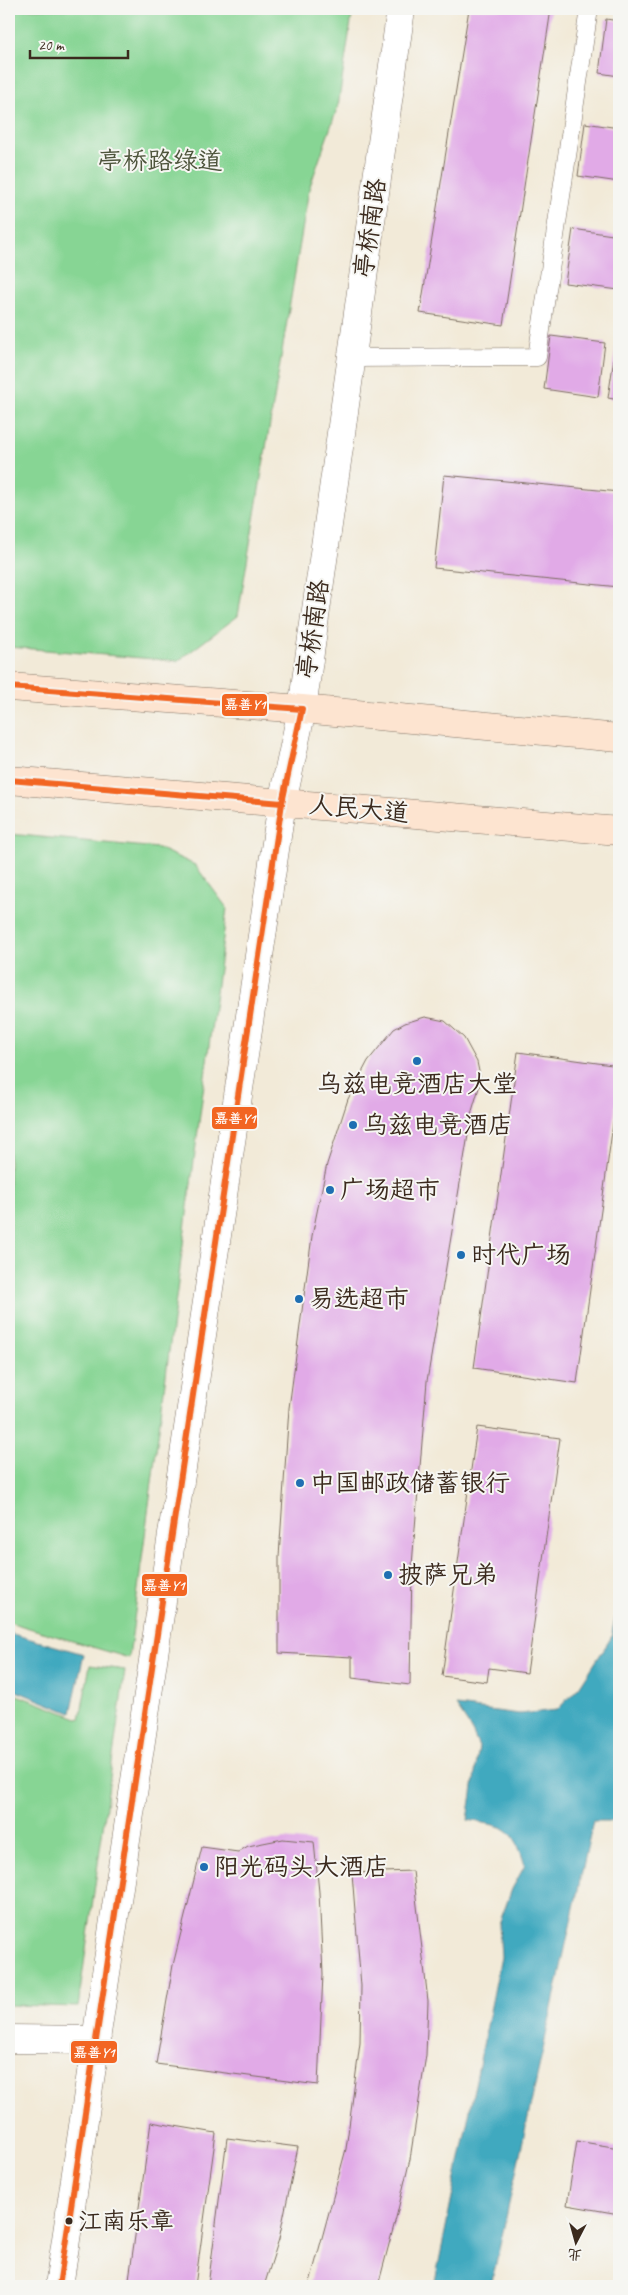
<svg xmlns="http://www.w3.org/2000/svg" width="628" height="2295" viewBox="0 0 628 2295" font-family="Caveat,'LXGW WenKai TC',sans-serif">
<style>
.green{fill:#87d594;stroke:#618059}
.water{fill:#3fa9bf;stroke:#3d6a6e}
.building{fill:#e1aae7}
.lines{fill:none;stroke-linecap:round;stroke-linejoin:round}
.service-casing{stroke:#7b6d5f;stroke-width:19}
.minor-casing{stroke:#7b6d5f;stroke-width:29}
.tertiary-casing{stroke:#7b6d5f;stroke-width:29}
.secondary-casing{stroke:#7b6d5f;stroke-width:29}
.service{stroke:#fff;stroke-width:18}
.minor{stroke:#fff;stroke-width:28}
.tertiary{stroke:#fff;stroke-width:28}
.secondary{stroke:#fde4d0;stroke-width:28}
.bus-1-casing{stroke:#f6f6f2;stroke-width:10}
.bus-1{stroke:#f26522;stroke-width:6}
.poi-dot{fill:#1f6fb2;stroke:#f6f6f2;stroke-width:2}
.bus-dot{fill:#3b2a1e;stroke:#f6f6f2;stroke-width:2}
.labels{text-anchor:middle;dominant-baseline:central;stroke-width:4;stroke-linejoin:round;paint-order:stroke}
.bus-label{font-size:24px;fill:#3b2a1e;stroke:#f6f6f2;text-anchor:start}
.park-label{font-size:25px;fill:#4e553c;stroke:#f6f6f2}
.street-label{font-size:25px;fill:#3b2a1e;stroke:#f6f6f2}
.poi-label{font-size:25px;fill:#3b2a1e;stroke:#f6f6f2;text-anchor:start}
.line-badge{stroke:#f6f6f2;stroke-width:2}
.badge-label{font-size:14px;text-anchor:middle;font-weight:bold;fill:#fff}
</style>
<rect width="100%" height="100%" fill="#f6f6f2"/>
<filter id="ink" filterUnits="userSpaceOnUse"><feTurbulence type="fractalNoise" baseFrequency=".02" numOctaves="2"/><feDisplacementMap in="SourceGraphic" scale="10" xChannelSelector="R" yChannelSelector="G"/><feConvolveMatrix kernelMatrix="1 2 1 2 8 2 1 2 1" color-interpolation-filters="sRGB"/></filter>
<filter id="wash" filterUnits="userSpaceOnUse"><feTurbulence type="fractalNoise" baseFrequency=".0096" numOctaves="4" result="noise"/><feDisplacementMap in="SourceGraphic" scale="20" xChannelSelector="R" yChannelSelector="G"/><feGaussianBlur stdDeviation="1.12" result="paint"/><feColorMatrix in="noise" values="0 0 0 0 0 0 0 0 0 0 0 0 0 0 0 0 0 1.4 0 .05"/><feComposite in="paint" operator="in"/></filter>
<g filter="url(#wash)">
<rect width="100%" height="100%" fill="#f2ead8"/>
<g class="green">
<polygon points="9,9 353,9 338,106 309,189 238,616 178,661 9,647"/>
<polygon points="9,834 158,848 195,865 227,908 129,1658 9,1622"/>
<polygon points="90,1665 125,1670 78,2007 9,2005 9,1692 80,1719"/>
</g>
<g class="water">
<path d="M619 1598V1810L617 1821H593L491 2286H434L501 1957 499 1924 512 1889 525 1865C512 1824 508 1828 468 1820L479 1747 470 1727 456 1706 520 1714 557 1710 580 1686 611 1638Z"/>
<polygon points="9,1633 84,1654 71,1713 9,1688"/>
</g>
<g id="blocks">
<g class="building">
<polygon points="469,9 551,9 503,325 420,313"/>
<polygon points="606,19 619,21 619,76 599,73"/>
<polygon points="585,123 619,128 619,182 578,176"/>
<polygon points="573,229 619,236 619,290 565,283"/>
<polygon points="551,336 605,343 598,397 544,389"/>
<polygon points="616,345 619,345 619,400 608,398"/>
<polygon points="444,475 619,492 619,587 434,568"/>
<polygon points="425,1017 445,1021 464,1038 477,1062 481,1081 472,1111 427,1381 412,1565 410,1685 352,1678 352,1657 279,1653 279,1557 289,1408 312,1236 327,1164 348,1099 368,1061 394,1029 405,1023"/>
<polygon points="518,1052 619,1066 619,1081 577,1383 474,1368"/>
<polygon points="477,1427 560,1438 527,1673 489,1668 487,1682 442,1676"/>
<polygon points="283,1839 314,1842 319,1892 323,1974 318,2085 156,2064 173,1965 202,1847 238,1852 248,1846"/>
<polygon points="413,1871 428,2001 426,2055 410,2159 397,2214 378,2286 309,2286 346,2149 360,2043 361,1986 352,1873"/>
<polygon points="151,2122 216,2133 195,2286 128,2286"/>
<polygon points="227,2138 298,2147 279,2239 264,2286 208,2286"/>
<polygon points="577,2141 619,2148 619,2214 567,2205"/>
</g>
</g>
</g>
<g filter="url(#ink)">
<use href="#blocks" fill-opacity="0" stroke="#7b6d5f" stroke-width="1"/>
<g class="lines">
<g class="service-casing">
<polyline id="service" points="351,358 537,357 589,9"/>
</g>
<g class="minor-casing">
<polyline id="minor" points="9,2039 97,2040"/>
</g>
<g class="tertiary-casing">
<polyline id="tertiary" points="59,2286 282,803 302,709 401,9"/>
</g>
<g class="secondary-casing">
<g id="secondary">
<polyline points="9,687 302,709 619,738"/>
<polyline points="9,780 619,831"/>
</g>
</g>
<use href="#service" class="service"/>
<use href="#minor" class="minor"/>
<use href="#tertiary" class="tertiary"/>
<use href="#secondary" class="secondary"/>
<g class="bus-1-casing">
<g id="bus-1">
<polyline points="9,687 302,709 282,803 59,2286"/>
<polyline points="9,780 282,803"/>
</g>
</g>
<use href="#bus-1" class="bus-1"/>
</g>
</g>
<g class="poi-dot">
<circle cx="417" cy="1061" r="5"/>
<circle cx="353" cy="1125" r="5"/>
<circle cx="330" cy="1190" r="5"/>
<circle cx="461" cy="1255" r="5"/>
<circle cx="299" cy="1299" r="5"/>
<circle cx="300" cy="1483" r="5"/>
<circle cx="388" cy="1575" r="5"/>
<circle cx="204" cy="1867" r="5"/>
</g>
<circle class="bus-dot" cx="69" cy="2221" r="4.5"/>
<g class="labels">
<g class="bus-label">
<text x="78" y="2221">江南乐章</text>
</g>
<g class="park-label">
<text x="160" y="161">亭桥路绿道</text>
</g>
<g class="street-label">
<text transform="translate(370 228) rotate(-82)">亭桥南路</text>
<text transform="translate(313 629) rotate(-82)">亭桥南路</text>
<text transform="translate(359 809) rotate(5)">人民大道</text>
</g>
<g class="poi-label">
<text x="417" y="1084" text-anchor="middle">乌兹电竞酒店大堂</text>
<text x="363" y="1125">乌兹电竞酒店</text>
<text x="340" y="1190">广场超市</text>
<text x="471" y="1255">时代广场</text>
<text x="309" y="1299">易选超市</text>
<text x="310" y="1483">中国邮政储蓄银行</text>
<text x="398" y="1575">披萨兄弟</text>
<text x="214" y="1867">阳光码头大酒店</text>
</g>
</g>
<g class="line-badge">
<rect x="221" y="693" width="47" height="24" rx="5" fill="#f26522"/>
<rect x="211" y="1106" width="47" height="24" rx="5" fill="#f26522"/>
<rect x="141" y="1573" width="47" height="24" rx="5" fill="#f26522"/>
<rect x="70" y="2040" width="48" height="24" rx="5" fill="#f26522"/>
</g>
<g class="badge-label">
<text x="245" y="709">嘉善Y1</text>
<text x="235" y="1123">嘉善Y1</text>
<text x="164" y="1590">嘉善Y1</text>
<text x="94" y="2057">嘉善Y1</text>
</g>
<rect width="628" height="2295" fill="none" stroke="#f6f6f2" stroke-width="30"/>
<g transform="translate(576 2242) rotate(186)" stroke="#f6f6f2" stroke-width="4" paint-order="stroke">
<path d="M0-4L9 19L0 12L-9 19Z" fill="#3b2a1e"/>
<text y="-8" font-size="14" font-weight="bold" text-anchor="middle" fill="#3b2a1e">北</text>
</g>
<path d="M30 50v8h98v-8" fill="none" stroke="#3b2a1e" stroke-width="2.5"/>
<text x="38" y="50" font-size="15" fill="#3b2a1e" stroke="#f6f6f2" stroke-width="4" paint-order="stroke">20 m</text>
</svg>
